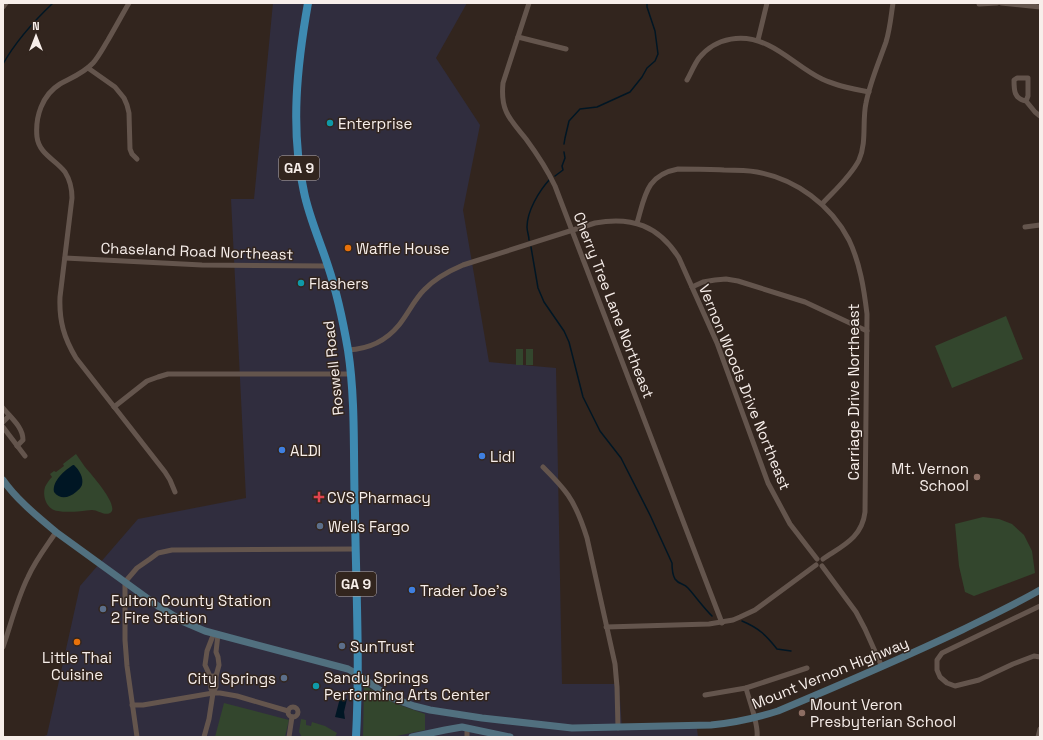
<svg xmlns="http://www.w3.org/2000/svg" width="1043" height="740" viewBox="0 0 1043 740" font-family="'Space Grotesk',sans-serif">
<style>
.commercial{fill:#302d3e}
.green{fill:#33462d}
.water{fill:#001624}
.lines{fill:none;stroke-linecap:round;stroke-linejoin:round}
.stream{stroke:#001624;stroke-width:1.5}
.street{stroke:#64554d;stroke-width:5}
.secondary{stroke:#51707f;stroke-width:7}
.primary{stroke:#3e8ab1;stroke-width:8}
.culture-dot{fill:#0f9aa8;stroke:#32251e;stroke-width:1.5}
.food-dot{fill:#e8710a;stroke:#32251e;stroke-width:1.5}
.shop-dot{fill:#3f7fe0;stroke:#32251e;stroke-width:1.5}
.education-dot{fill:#8d6e63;stroke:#32251e;stroke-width:1.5}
.health-dot{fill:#e0444e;stroke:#32251e;stroke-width:1.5}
.service-dot{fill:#5c6f8a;stroke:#32251e;stroke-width:1.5}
.labels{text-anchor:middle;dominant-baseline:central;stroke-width:3;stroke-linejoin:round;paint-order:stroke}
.shield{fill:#32251e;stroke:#bcb2ad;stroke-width:1}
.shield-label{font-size:14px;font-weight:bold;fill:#f7eeea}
.poi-label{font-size:15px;fill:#f7eeea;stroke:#32251e;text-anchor:start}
.street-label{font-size:15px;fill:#f7eeea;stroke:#32251e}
</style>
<rect width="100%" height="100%" fill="#32251e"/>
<polygon class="commercial" points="273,3 467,3 436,58 480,125 463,210 489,362 556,368 562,684 619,684 622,729 697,729 698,737 41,737 47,735 80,586 138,519 246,498 231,199 254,199"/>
<g class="green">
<polygon points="1006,316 1023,359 952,388 935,346"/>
<rect x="516" y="349" width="7" height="16"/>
<rect x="526" y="349" width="7" height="16"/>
<path d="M76 454C79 458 82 463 85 467 90 473 121 507 110 513 104 516 98 510 92 510 82 511 68 513 58 511 47 510 42 497 45 487 47 483 49 480 52 477L50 474 54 471 56 472 64 466 63 464Z"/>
<polygon points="983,517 999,519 1012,524 1024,535 1032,551 1035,573 974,596 965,592 959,566 955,524"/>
<polygon points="364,685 394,703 425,714 425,730 392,737 363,737"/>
<polygon points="224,703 289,720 285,737 215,737"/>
<polygon points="301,719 306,720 306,725 311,726 312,722 325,726 337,733 335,737 321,736 315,737 302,737 299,732"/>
</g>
<g class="water">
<path d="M73 465H74C79 470 84 477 82 485 81 488 78 490 76 492 69 498 60 500 54 492 52 481 65 470 73 465Z"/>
<polygon points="340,698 347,699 344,712 345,719 335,717"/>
</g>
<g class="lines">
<g class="stream">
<path d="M3 64C16 41 34 21 53 3"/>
<polyline points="564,144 565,138 569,121 580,109 597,107 630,92 642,77 647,68 655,61 658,54 655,31 647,7 647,3"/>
<polyline points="555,176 563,170 562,166 565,158 564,152"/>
<path d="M529 240C529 236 527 231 527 227 527 211 539 191 550 179"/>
<path d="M531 247 538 288 544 302 564 331 569 342 583 397 600 431 621 458 650 515 672 563C672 569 672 574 675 579 679 585 684 583 688 588 696 597 703 607 712 616"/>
<path d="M742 621C759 628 767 636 777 649L791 651"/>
</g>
<g class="street">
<path d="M129 3C122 15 115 28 108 40 103 48 99 56 93 63 84 73 71 78 60 84 42 95 35 117 37 137 39 154 56 160 65 172 70 180 72 189 72 198L60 297C59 321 64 338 76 358L165 472 170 480 175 492"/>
<path d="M529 3 503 83C502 93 502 102 506 111 510 121 519 130 526 139 537 154 547 169 555 186L722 623"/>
<polyline points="1001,3 1040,7"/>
<polyline points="979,4 997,3"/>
<polyline points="3,7 6,3"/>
<polyline points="518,37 566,49"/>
<polyline points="758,40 767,3"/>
<polyline points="88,68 115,87 124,98 127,105 129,113 130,149 132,154 137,159"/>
<path d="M687 80C691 73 694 65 699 58 716 37 744 33 768 45 787 54 803 70 822 79 837 86 853 89 869 92"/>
<path d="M1026 101 1028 96V78H1017L1014 80C1014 90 1014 99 1026 101L1035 112 1040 116"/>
<path d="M822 204C834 191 851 176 859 160 867 142 862 121 866 103 870 82 879 62 886 42 890 29 891 16 893 3"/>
<path d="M637 223C645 196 646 175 678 169 693 169 709 169 724 170 735 170 746 170 757 172 796 179 831 205 849 240 860 263 864 289 867 314L865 512C862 538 842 546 823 559"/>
<polyline points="1025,227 1040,225"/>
<polyline points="65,258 202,265 328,266"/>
<polyline points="692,287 703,282 715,280 726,279 738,281 805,302 867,331"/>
<path d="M348 350C368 349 386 341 399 325 408 314 414 300 424 290 435 278 449 271 463 265L595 223C632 216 659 226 679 258L717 343 768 483 790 524 817 559"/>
<polyline points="114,407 147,381 158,377 168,374 351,374"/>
<path d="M3 408C11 418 23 427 23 440L17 446"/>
<polyline points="3,422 9,416"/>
<polyline points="3,427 25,456"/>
<path d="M543 467C552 476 561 485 568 495 577 508 582 522 587 538L615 664 617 687 618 728"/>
<polyline points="822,566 856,612 865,629 882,667"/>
<polyline points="1040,606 942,653 937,660 937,670 940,677 947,683 955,686 979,680 1013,664 1034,656 1040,657"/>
<polyline points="606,627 709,624 733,620 740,617 755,610 816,565"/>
<path d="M3 647C11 624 17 599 28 577 35 561 46 547 56 532"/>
<polyline points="213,676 216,676 219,665 218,657 216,652 218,634"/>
<path d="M746 688C749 700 759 725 757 737"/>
<polyline points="213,693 211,689 210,676 205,665 207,651 214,633"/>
<polyline points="705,695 746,688 807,668"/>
<polyline points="132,705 143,705 213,693 220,693 237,696 288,711"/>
<circle cx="293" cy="712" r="5"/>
<polyline points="137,737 127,666 125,640 125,582 137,568 150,559 158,553 172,550 355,549"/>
<polyline points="204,737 209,719 213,693 216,687 216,676"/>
<polyline points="289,737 292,717"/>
<polyline points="467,737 467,728"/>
<polyline points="1038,737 1040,729"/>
</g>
<g class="secondary">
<path d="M3 480C17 500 37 516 56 532L158 606 184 622 205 631 348 669 357 674 384 693 392 698 414 706 430 710 482 718 572 728 711 725C734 723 756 718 778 711 840 685 901 659 962 630 988 617 1014 605 1040 590"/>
<polyline points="412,737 445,730 462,727 510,737"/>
</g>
<path class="primary" d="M308 3C297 65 290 130 304 192 309 217 320 241 328 266 337 293 343 321 348 350 356 402 353 460 355 513 356 588 360 663 356 737"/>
</g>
<g class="culture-dot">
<circle cx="330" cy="123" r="4"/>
<circle cx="301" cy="283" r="4"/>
<circle cx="316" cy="686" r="4"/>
</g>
<g class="food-dot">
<circle cx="348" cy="248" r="4"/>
<circle cx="77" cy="642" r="4"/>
</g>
<g class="shop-dot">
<circle cx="282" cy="450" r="4"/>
<circle cx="482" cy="456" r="4"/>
<circle cx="412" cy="590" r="4"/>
</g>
<g class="education-dot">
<circle cx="977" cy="477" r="4"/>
<circle cx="802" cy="713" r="4"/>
</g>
<path class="health-dot" d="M317 491h4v4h4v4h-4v4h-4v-4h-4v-4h4z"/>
<g class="service-dot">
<circle cx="320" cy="526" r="4"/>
<circle cx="103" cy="609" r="4"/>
<circle cx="342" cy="646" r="4"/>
<circle cx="284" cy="678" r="4"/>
</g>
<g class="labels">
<g class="shield">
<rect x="279" y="156" width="40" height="24" rx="3"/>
<rect x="336" y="572" width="40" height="24" rx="3"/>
</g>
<g class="shield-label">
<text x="299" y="168">GA 9</text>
<text x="356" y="584">GA 9</text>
</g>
<g class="poi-label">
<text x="338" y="123">Enterprise</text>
<text x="356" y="248">Waffle House</text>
<text x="309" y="283">Flashers</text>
<text x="290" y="450">ALDI</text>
<text x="490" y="456">Lidl</text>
<text x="969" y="468" text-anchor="end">Mt. Vernon<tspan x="969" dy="17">School</tspan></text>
<text x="327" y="497">CVS Pharmacy</text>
<text x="328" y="526">Wells Fargo</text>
<text x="420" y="590">Trader Joe's</text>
<text x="111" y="600">Fulton County Station<tspan x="111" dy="17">2 Fire Station</tspan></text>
<text x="350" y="646">SunTrust</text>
<text x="77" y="657" text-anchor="middle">Little Thai<tspan x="77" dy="17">Cuisine</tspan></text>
<text x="324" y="677">Sandy Springs<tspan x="324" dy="17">Performing Arts Center</tspan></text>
<text x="276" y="678" text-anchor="end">City Springs</text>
<text x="810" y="704">Mount Veron<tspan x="810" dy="17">Presbyterian School</tspan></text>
</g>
<g class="street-label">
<text transform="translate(197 251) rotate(2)">Chaseland Road Northeast</text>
<text transform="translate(614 305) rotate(69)">Cherry Tree Lane Northeast</text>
<text transform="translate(333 368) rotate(-96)">Roswell Road</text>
<text transform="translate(745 387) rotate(68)">Vernon Woods Drive Northeast</text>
<text transform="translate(853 392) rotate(-90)">Carriage Drive Northeast</text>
<text transform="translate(830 673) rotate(-22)">Mount Vernon Highway</text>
</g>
</g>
<rect width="1043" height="740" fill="none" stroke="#f7eeea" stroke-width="8"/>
<g transform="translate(36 36)" stroke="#32251e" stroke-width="3" paint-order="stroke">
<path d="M0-3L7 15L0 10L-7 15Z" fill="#f7eeea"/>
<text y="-6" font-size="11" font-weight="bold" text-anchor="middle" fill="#f7eeea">N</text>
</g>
</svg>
